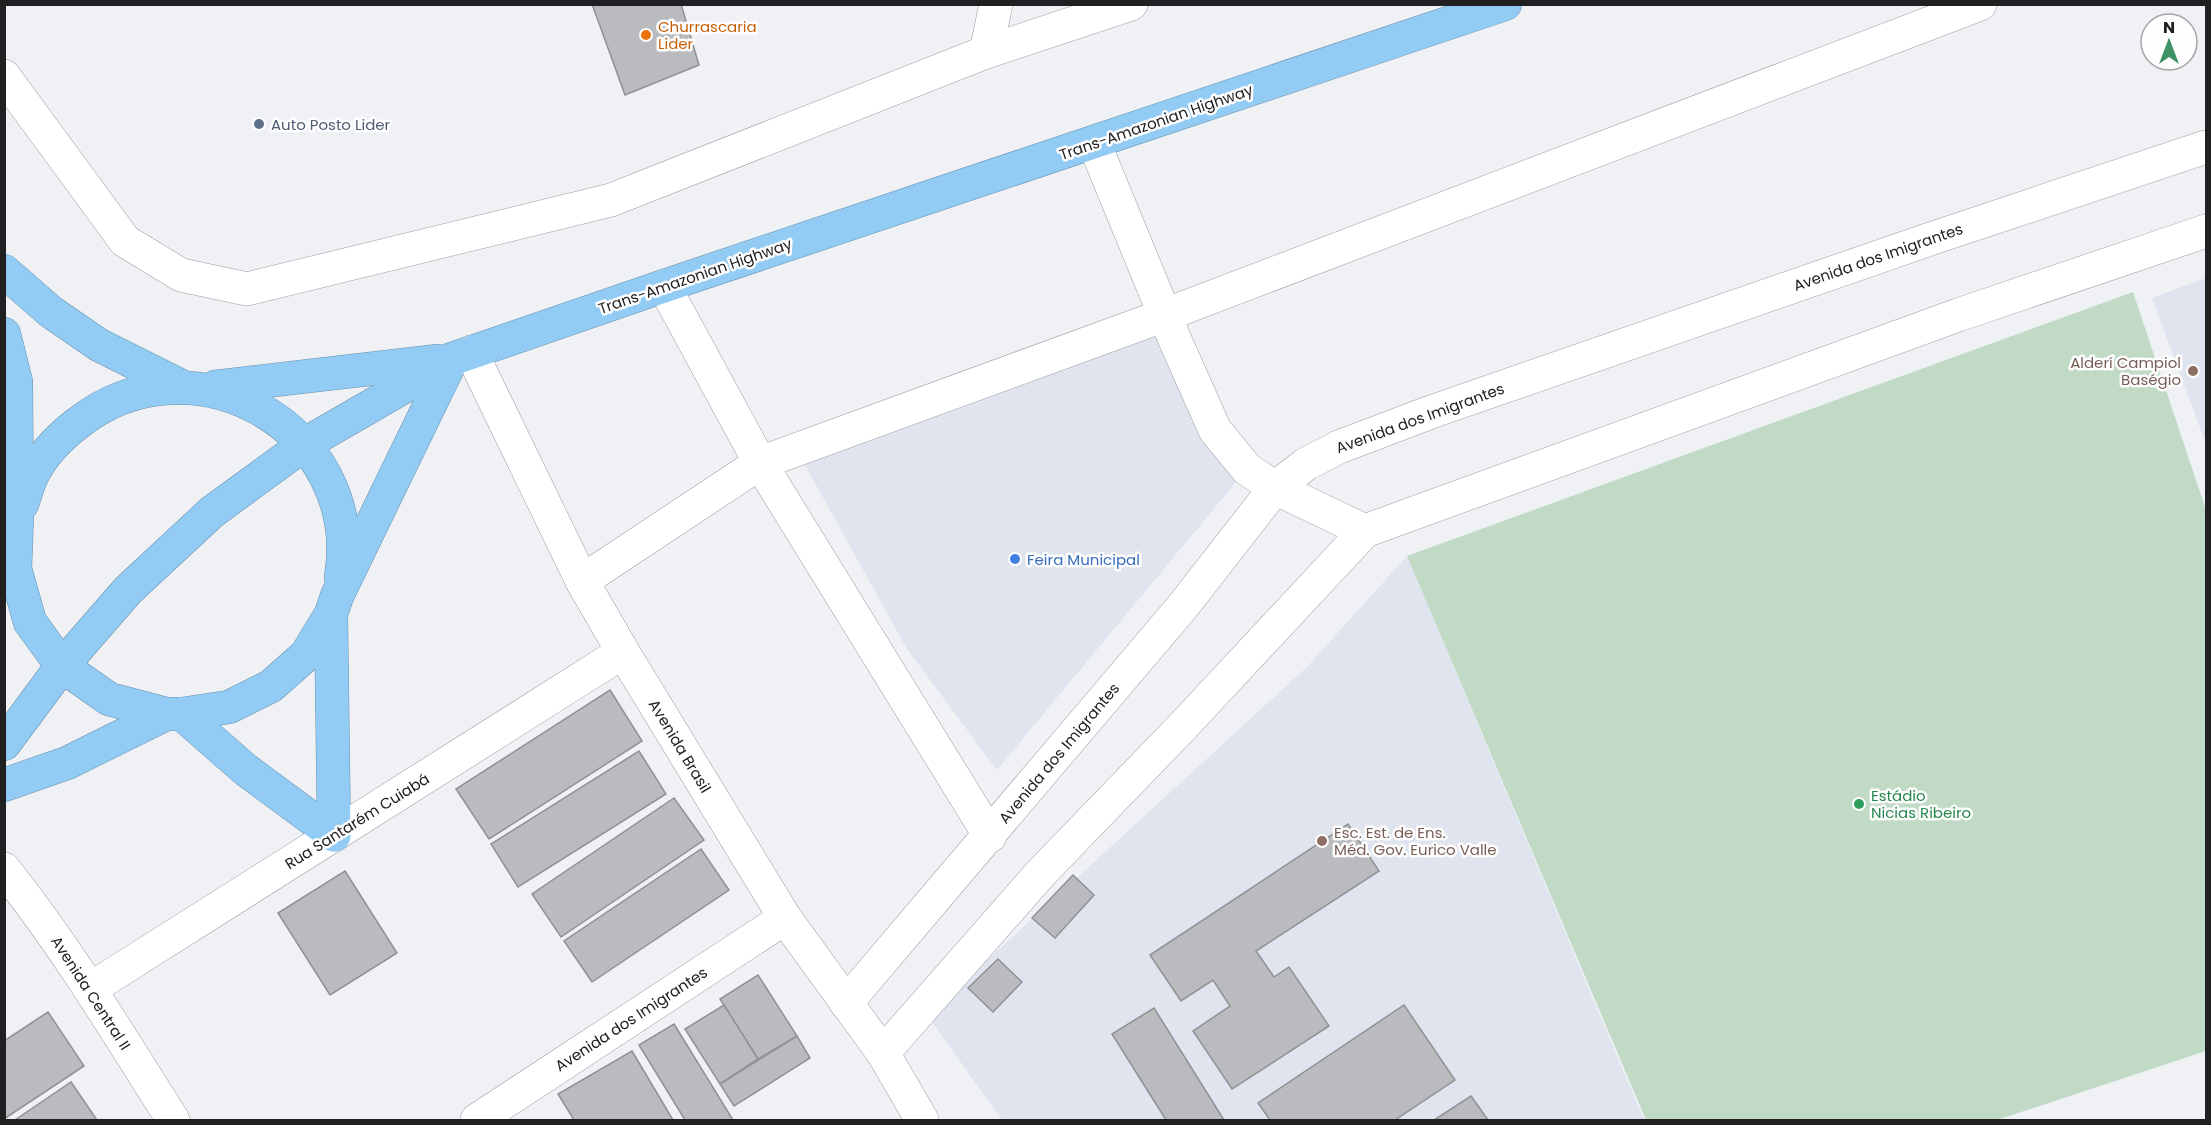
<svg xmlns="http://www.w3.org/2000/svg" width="2211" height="1125" viewBox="0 0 2211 1125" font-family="Poppins,sans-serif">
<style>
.built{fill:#e0e4ef}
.green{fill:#c0dac6}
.building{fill:#babbbf;stroke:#8f9194;stroke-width:1.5}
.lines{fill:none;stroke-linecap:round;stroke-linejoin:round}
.minor-casing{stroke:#9d9ea2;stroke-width:34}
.highway-casing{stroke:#6a90ab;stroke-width:34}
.minor{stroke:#fff;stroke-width:33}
.highway{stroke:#92ccf5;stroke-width:33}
.food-dot{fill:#e8710a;stroke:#fefeff;stroke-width:2}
.service-dot{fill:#5c6f8a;stroke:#fefeff;stroke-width:2}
.education-dot{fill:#8d6e63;stroke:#fefeff;stroke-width:2}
.shop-dot{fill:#3f7fe0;stroke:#fefeff;stroke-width:2}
.leisure-dot{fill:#2e9e5b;stroke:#fefeff;stroke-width:2}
.labels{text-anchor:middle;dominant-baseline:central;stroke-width:5;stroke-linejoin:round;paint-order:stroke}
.food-label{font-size:15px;fill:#c56008;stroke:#fefeff;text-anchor:start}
.street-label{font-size:15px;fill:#202022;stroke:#fefeff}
.service-label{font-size:15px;fill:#4e5e75;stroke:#fefeff;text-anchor:start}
.education-label{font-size:15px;fill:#785e54;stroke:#fefeff;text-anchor:end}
.shop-label{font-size:15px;fill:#366cbe;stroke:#fefeff;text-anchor:start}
.leisure-label{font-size:15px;fill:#27864d;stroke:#fefeff;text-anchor:start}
</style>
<rect width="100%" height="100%" fill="#eff1f5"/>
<g class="built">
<polygon points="2206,278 2206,444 2152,298"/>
<polygon points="1165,315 1247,469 997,770 907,649 805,465"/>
<polygon points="1407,556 1644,1120 1002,1120 927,1015 1307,667"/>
</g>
<polygon class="green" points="2133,292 2206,510 2206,1051 1997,1120 1646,1120 1407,556"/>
<g class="building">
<polygon points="592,4 681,4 699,65 625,95"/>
<polygon points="610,690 642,741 489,839 456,789"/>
<polygon points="639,751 666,794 518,887 491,844"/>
<polygon points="674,798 704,840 561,937 532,894"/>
<polygon points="1348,824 1379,871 1256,951 1274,977 1289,967 1329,1026 1232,1089 1193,1031 1230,1006 1213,980 1181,1001 1150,955"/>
<polygon points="701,849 729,890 592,982 564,941"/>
<polygon points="345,871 397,953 330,995 278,913"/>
<polygon points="1073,875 1094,895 1055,938 1032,918"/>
<polygon points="998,959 1022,982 993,1012 968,988"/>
<polygon points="758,975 797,1036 758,1059 720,999"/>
<polygon points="724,1005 758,1059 720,1084 685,1029"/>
<polygon points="1404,1005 1455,1080 1395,1120 1270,1120 1258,1103"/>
<polygon points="1154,1008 1224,1120 1166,1120 1112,1034"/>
<polygon points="48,1012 84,1066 4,1119 4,1041"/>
<polygon points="674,1024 733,1120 685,1120 639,1045"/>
<polygon points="797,1036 810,1058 734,1106 720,1084"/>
<polygon points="632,1051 673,1120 574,1120 558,1094"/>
<polygon points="71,1082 97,1120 15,1120"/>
<polygon points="1471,1096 1488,1120 1434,1120"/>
</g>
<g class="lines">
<g class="minor-casing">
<g id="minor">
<polyline points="986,52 996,4"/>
<polyline points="4,76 125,241 181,275 247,289 611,200 986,52 1131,4"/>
<polyline points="1094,143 1175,340 1215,430 1247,469 1275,488 1365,531"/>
<polyline points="664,286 760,463 990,836"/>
<polyline points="471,352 582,581 623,652 785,918 883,1053 922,1120"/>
<polyline points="582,581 760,463 1165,315 1980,4"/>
<path d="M4 869C67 948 119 1035 173 1120"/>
<polyline points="90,989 623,652"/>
<polyline points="846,1003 1183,606 1275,488 1306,464 1339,447 1431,412 1933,238 2206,147"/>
<polyline points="883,1053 1040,874 1184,725 1365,531 1958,315 2206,231"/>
<polyline points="477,1120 785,918"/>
</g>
</g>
<g class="highway-casing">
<g id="highway">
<polyline points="4,271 51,312 99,345 183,387"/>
<polyline points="4,334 16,382 17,515 15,569 30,622 62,666 109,699 166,714 182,714 229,707 271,686 306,655 331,614 337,596 452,359"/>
<polyline points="215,387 438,361"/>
<path d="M22 504C26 494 28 483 33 474 43 454 61 436 78 423 194 332 365 429 341 577"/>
<polyline points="331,614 334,835"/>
<polyline points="182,714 246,770 334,835"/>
<polyline points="4,744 62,666 128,590 212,512 305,444 452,359 664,286 1505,4"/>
<polyline points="4,785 67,763 166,714"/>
</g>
</g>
<use href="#minor" class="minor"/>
<use href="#highway" class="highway"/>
</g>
<circle class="food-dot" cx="646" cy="35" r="6"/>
<circle class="service-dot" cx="259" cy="124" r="6"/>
<g class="education-dot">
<circle cx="2193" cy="371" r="6"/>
<circle cx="1322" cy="841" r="6"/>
</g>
<circle class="shop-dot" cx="1015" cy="559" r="6"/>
<circle class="leisure-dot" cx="1859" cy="804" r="6"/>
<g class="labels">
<g class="food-label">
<text x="658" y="26">Churrascaria<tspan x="658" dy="17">Lider</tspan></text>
</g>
<g class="street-label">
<text transform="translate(1156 122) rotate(-19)">Trans-Amazonian Highway</text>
<text transform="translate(1878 257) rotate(-19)">Avenida dos Imigrantes</text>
<text transform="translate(695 276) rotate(-19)">Trans-Amazonian Highway</text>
<text transform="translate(1420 418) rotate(-20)">Avenida dos Imigrantes</text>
<text transform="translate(680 746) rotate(59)">Avenida Brasil</text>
<text transform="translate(1059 753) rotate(-50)">Avenida dos Imigrantes</text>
<text transform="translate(357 821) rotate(-32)">Rua Santarém Cuiabá</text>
<text transform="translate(91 993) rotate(57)">Avenida Central II</text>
<text transform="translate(631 1019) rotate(-33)">Avenida dos Imigrantes</text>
</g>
<g class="service-label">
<text x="271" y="124">Auto Posto Lider</text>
</g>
<g class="education-label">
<text x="2181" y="362">Alderí Campiol<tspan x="2181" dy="17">Baségio</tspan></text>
<text x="1334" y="832" text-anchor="start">Esc. Est. de Ens.<tspan x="1334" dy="17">Méd. Gov. Eurico Valle</tspan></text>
</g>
<g class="shop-label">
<text x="1027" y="559">Feira Municipal</text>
</g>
<g class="leisure-label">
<text x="1871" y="795">Estádio<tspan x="1871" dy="17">Nicias Ribeiro</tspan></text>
</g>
</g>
<rect width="2211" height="1125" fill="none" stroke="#202022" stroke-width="12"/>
<g transform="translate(2169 42)"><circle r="28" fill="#fefeff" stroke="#a5a5a7" stroke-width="1.5"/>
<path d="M0-4.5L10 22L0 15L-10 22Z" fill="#3e9265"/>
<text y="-9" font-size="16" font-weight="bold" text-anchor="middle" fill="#202022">N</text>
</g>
</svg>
